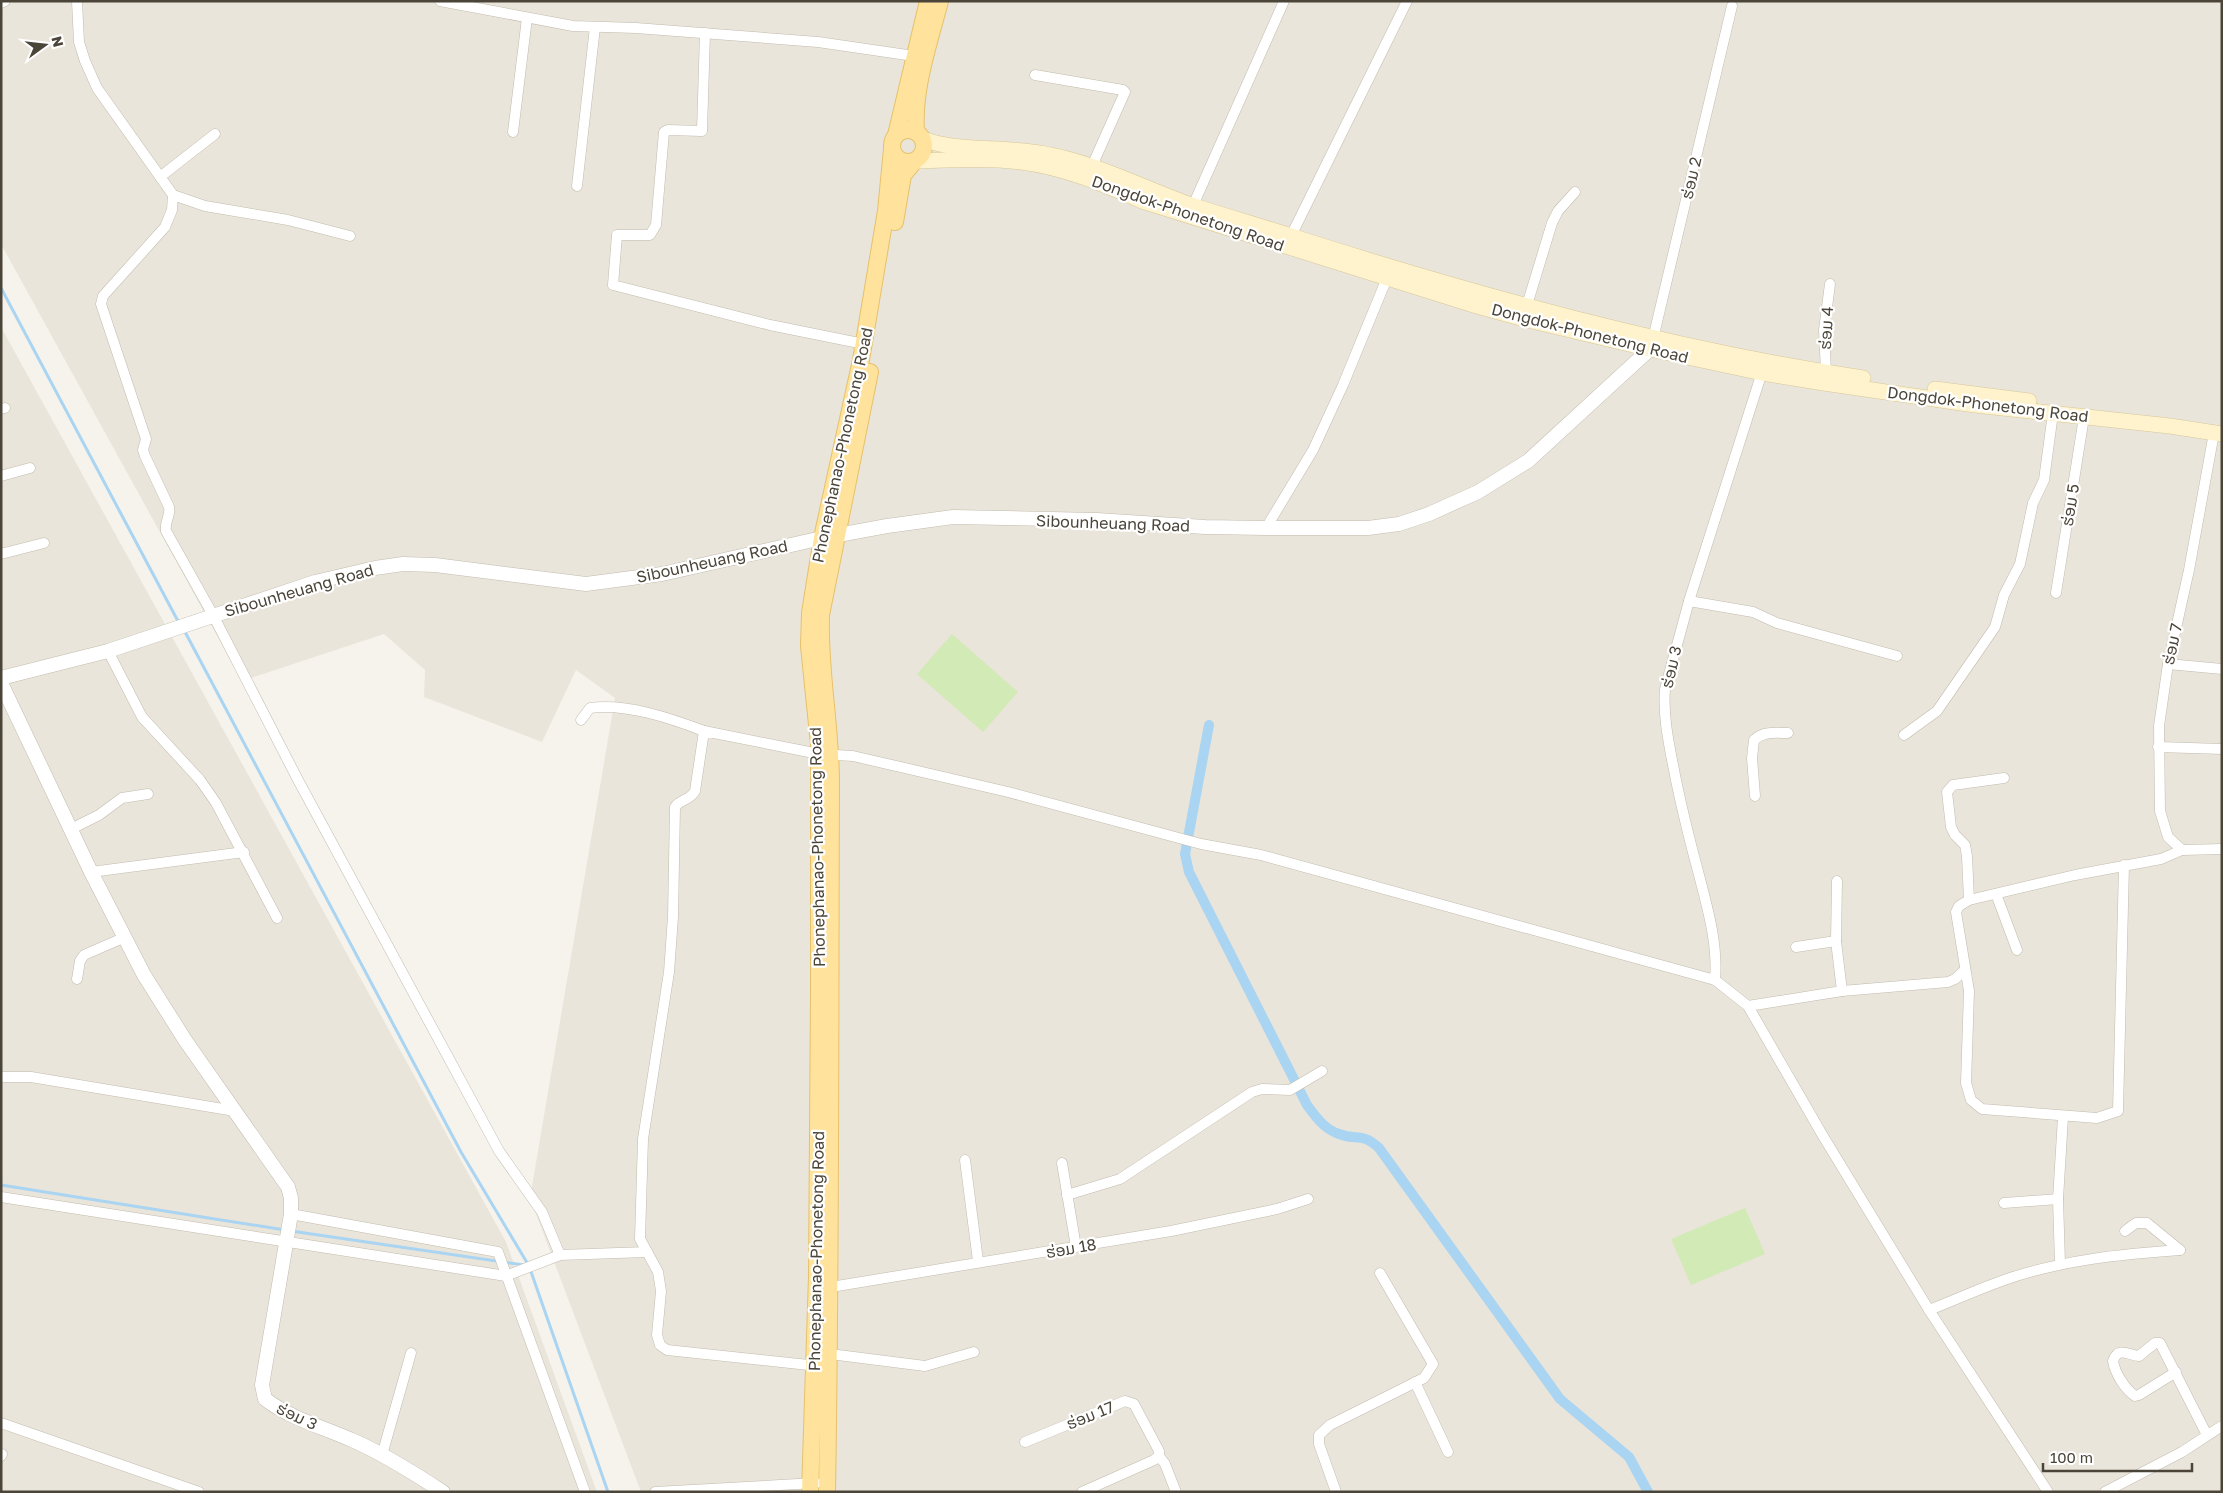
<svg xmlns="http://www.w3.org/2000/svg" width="2223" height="1493" viewBox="0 0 2223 1493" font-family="'Golos Text','Noto Sans Lao',sans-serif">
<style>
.residential{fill:#eae5da}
.green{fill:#d2eab5}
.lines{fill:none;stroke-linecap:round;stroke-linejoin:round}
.stream{stroke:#a9d4f2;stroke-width:3}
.canal{stroke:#a9d4f2;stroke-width:10}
.minor-casing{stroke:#c2bbae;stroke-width:11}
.tertiary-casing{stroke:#c2bbae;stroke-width:15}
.secondary-casing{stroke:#d6c79b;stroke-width:16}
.primary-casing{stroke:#e6c16a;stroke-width:18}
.minor{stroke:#fff;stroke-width:10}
.tertiary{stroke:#fff;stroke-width:14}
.secondary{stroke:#fff3cd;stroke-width:15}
.primary{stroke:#ffe39c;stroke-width:16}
.labels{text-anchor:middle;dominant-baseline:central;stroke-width:4.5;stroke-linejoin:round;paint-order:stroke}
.street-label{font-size:16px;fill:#4b4439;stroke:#fff}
</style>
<rect width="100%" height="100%" fill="#f6f3ec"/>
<g class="residential">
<polygon points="1,1 2222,1 2222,1492 641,1492 530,1198 615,698 576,670 542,742 424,697 425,670 384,634 242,681 1,244"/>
<polygon points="1,327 506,1242 597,1492 1,1492"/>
</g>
<g class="green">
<polygon points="952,634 1018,692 983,732 917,674"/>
<polygon points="1745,1208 1765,1254 1691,1285 1671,1239"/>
</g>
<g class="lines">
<g class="stream">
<polyline points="1,288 179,623"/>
<polyline points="184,630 461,1152 529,1266 608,1492"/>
<polyline points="1,1185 285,1230"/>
<polyline points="291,1231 524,1265"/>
</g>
<path class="canal" d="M1209 725 1185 854 1189 872 1307 1105C1316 1117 1324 1129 1339 1134 1357 1141 1362 1132 1379 1148L1560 1399 1629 1457 1648 1492"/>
<g class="minor-casing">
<g id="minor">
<path d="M77 1 79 42 85 61 97 88 173 195 172 210 165 227 103 296 101 304 146 439 143 450 145 456 169 507C171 516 164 522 166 531L213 615 298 780 499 1151 542 1212 560 1255"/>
<polyline points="440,1 573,26 636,28 818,42 914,56"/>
<polyline points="1,3 5,1"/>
<polyline points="705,33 702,131 668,130 664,132 656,225 650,235 617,235 613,285 770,325 864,344"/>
<polyline points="1035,75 1123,90 1125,92 1092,166"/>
<polyline points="513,132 527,18"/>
<polyline points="160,177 215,134"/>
<polyline points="577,186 595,27"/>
<polyline points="173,195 205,206 288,220 350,236"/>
<polyline points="1191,210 1284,1"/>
<polyline points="1289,240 1407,1"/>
<polyline points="1527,305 1552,223 1558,211 1575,192"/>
<polyline points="1652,343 1732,6"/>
<polyline points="1826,372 1824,330 1830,284"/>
<polyline points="1,409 5,408"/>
<polyline points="1,476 30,468"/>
<polyline points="1266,528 1313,450 1343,385 1387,278"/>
<polyline points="1,554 44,543"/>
<polyline points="2056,593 2084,417"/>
<polyline points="1689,601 1753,612 1777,623 1897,656"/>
<polyline points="108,651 142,717 200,780 216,803 277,918"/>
<polyline points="2168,664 2222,669"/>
<path d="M581 720 590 708C626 703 670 718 704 731"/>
<polyline points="1904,735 1937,711 1995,627 2004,595 2020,564 2033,503 2044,480 2053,413"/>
<polyline points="2158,747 2222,749"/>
<path d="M1755 796 1752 758 1754 740C1764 731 1774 733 1788 733"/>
<polyline points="71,829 99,815 122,798 148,794"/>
<polyline points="2182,850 2168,837 2160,811 2159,726 2168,664 2189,570 2214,433"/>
<polyline points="2124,865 2118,1111 2097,1118 1982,1109 1971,1100 1966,1083 1969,991 1956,912 1959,906 1969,900 2075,875 2161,859 2182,850 2222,849"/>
<polyline points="91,872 244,852"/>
<polyline points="1837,881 1836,941 1842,991"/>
<polyline points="1996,894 2017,950"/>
<polyline points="1969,900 1967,856 1965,845 1955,835 1951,827 1947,792 1953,785 2004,778"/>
<polyline points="1796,947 1836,941"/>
<polyline points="77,979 80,961 84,955 123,938"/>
<path d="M1715 980C1718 944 1708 910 1699 875 1689 838 1680 802 1673 765 1668 740 1663 714 1665 689L1689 601 1763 369"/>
<polyline points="1748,1006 1842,991 1948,982 1955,979 1965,970"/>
<polyline points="1,1077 31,1077 235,1111"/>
<polyline points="965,1160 978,1261"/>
<polyline points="1062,1163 1076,1247"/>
<polyline points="1067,1195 1120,1179 1252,1092 1262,1089 1290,1090 1322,1071"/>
<polyline points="1,1197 506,1276 560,1255 647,1252"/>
<polyline points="2004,1203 2058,1199"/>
<polyline points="291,1214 498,1252 585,1492"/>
<polyline points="2125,1231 2136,1223 2147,1223 2180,1250"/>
<polyline points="2060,1264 2058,1199 2063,1117"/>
<polyline points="831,1287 1171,1231 1277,1209 1308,1199"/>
<path d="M1929 1310C1955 1300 1981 1288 2007 1279 2063 1260 2122 1254 2180 1250"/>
<polyline points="830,1354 925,1366 974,1352"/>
<path d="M818 1366 667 1350 660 1345 657 1335 661 1291 658 1272 640 1239 643 1139 669 972 673 917 675 807C680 799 691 800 695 791L704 731 819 754 853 756 1008 792 1201 844 1261 855 1715 980 1748 1006 1823 1136 1929 1310 2048 1492"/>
<path d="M2176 1372 2139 1395 2135 1396C2124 1388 2115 1373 2113 1361 2118 1346 2128 1355 2139 1356L2155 1343H2160L2207 1435"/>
<polyline points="1415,1382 1448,1452"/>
<polyline points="1,1423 199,1492"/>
<polyline points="1025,1442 1125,1401 1134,1404 1159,1451 1159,1456 1154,1460 1082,1492"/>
<polyline points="382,1455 411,1353"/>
<polyline points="1,1456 2,1454"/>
<polyline points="1159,1456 1165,1464 1176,1492"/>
<polyline points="655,1492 816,1483"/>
<polyline points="1336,1492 1319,1444 1319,1435 1330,1425 1424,1378 1433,1364 1380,1273"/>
<polyline points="2105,1492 2182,1452 2222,1426"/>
</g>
</g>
<g class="tertiary-casing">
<g id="tertiary">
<polyline points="1,678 108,651 315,582 375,568 403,564 435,565 586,584 662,574 822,538 887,526 953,517 1097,520 1205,527 1266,528 1368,528 1399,524 1429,514 1478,492 1528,461 1650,349"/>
<path d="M1 683 91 872 144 975 185 1040 288 1187 291 1198V1214L262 1385 265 1399C291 1419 323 1427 352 1440 384 1454 414 1473 443 1492"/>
</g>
</g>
<g class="secondary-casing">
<g id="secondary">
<path d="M923 139C954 151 991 147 1024 151 1046 153 1070 159 1091 166 1124 177 1157 193 1191 205 1225 216 1260 226 1294 237 1480 296 1670 349 1863 378"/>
<path d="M917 161C951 160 986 158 1021 162 1063 167 1103 184 1142 201L1477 306 1524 319 1650 349 1762 373 1824 383 1975 405 2170 426 2222 434"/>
<polyline points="1935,389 2029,401"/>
</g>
</g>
<g class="primary-casing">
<g id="primary">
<circle cx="908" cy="146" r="16"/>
<path d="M916 132C913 88 929 44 940 1"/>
<polyline points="896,135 928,1"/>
<polyline points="895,222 903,175 914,162"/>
<polyline points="810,1492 817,1276 819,993 819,744 809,646 810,613 822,538 861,360 886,211 892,149"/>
<path d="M827 1492C831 1255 830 1019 831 782 831 726 819 671 821 615L870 372"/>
</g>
</g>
<use href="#minor" class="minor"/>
<use href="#tertiary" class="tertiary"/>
<use href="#secondary" class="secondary"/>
<use href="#primary" class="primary"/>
</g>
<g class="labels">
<g class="street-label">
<text transform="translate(1691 178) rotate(-77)">ຮ່ອມ 2</text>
<text transform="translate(1188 213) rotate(19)">Dongdok-Phonetong Road</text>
<text transform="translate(1826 328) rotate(-87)">ຮ່ອມ 4</text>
<text transform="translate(1590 333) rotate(14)">Dongdok-Phonetong Road</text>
<text transform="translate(1988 404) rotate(7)">Dongdok-Phonetong Road</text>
<text transform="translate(842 445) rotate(-78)">Phonephanao-Phonetong Road</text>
<text transform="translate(2070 505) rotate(-81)">ຮ່ອມ 5</text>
<text transform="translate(1113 523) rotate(2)">Sibounheuang Road</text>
<text transform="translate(712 561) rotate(-12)">Sibounheuang Road</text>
<text transform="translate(299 590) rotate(-16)">Sibounheuang Road</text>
<text transform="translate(2172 644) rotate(-78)">ຮ່ອມ 7</text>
<text transform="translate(1671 667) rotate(-77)">ຮ່ອມ 3</text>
<text transform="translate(817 847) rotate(-91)">Phonephanao-Phonetong Road</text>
<text transform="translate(1071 1248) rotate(-10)">ຮ່ອມ 18</text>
<text transform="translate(816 1251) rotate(-89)">Phonephanao-Phonetong Road</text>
<text transform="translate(1090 1415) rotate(-22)">ຮ່ອມ 17</text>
<text transform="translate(297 1416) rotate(25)">ຮ່ອມ 3</text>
</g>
</g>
<rect width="2223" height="1493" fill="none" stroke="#4b4439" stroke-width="5"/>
<g transform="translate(45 45) rotate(75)" stroke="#ffffff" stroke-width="4" paint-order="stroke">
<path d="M0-4L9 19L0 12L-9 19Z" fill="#4b4439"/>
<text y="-8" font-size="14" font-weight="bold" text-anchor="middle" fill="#4b4439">N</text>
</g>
<path d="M2043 1463v8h149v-8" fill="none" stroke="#4b4439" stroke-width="2.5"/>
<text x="2050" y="1463" font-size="15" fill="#4b4439" stroke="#ffffff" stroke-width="4" paint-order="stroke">100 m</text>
</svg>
